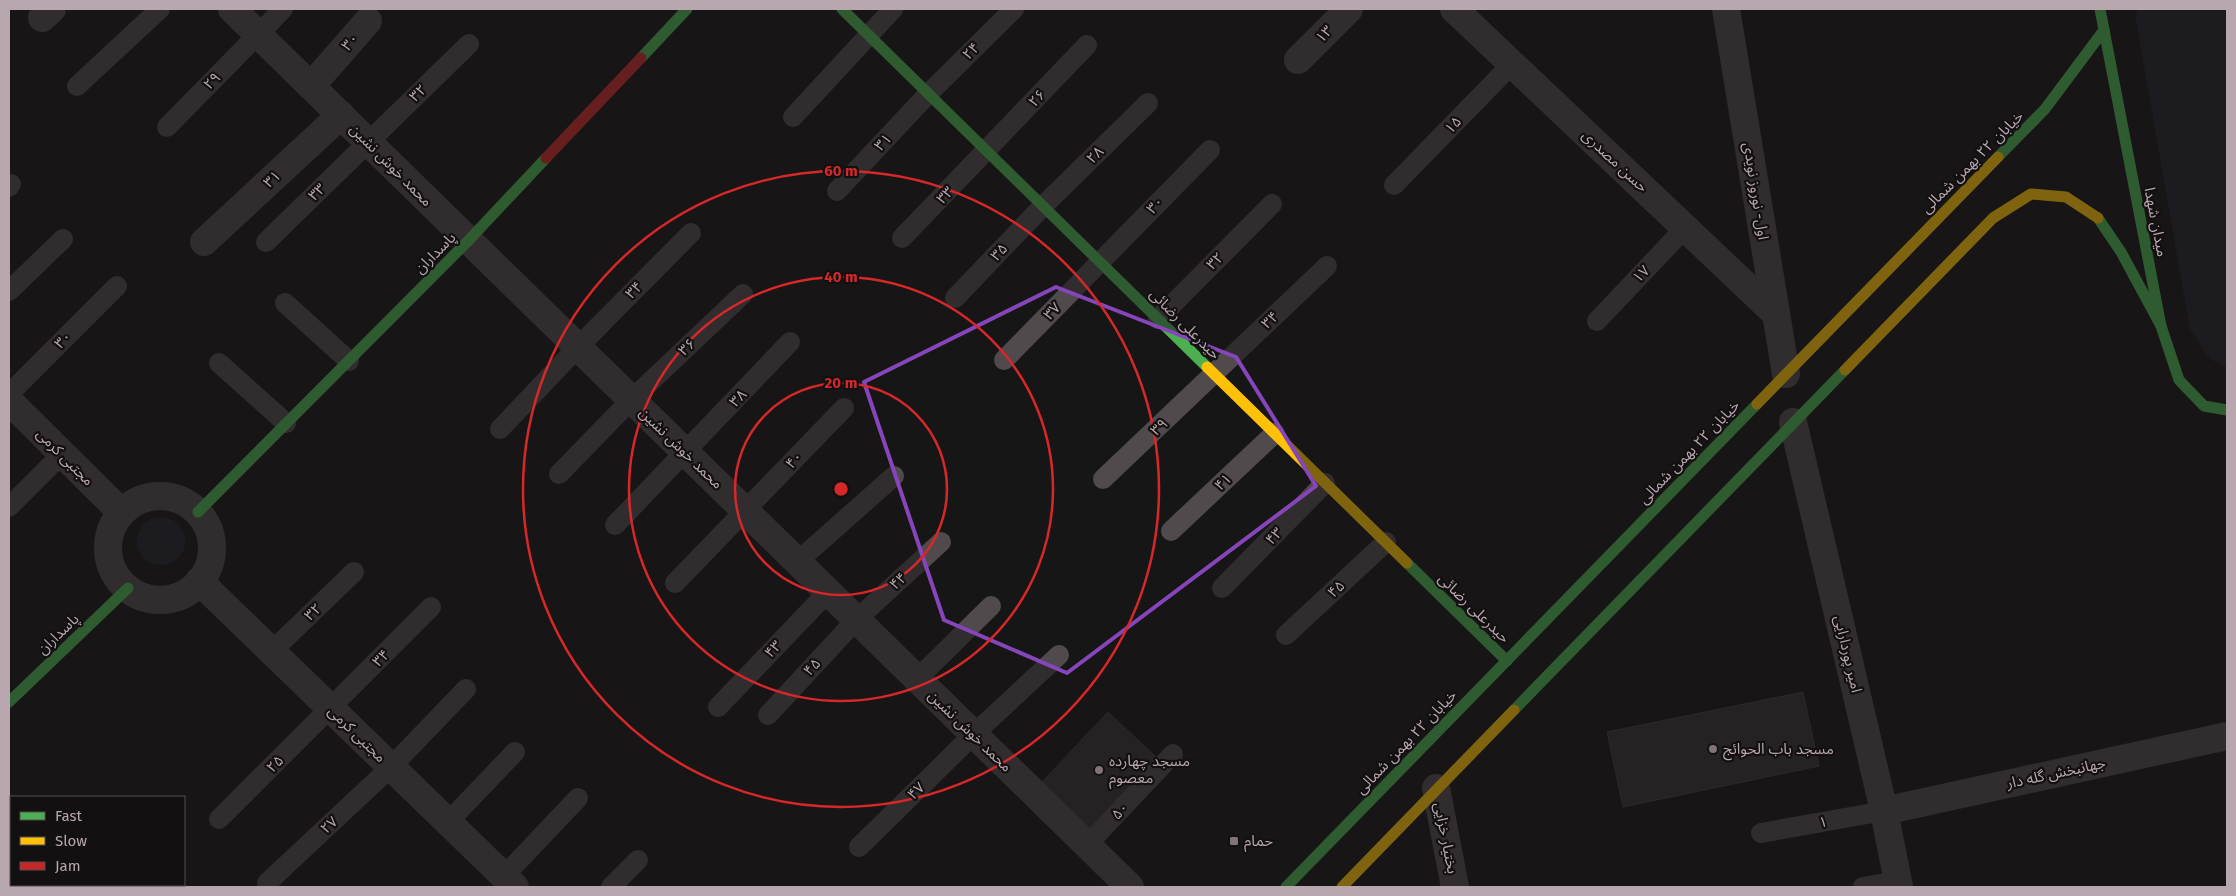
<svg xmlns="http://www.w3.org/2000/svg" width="2236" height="896" viewBox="0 0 2236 896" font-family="'Fira Sans','Noto Sans Arabic',sans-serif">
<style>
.green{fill:#23232c}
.building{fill:#353233;stroke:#433f41}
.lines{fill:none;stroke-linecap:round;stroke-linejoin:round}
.lane{stroke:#504a4d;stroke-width:20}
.street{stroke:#504a4d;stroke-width:28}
.fast{stroke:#4caf50;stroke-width:11}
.slow{stroke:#ffc107;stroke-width:11}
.jam{stroke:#c62828;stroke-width:11}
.marked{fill:none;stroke:#8745bc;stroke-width:4;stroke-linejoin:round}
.ring{fill:none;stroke:#d62828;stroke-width:2.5}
.poi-dot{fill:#807479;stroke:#131011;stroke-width:2}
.labels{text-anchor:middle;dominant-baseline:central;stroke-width:4.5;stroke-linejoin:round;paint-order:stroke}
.street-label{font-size:15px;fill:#b8a7af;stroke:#131011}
.poi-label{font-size:15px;fill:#b8a7af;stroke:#131011;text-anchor:start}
.centre{fill:#d62828;stroke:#131011;stroke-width:2.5}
.ring-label{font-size:15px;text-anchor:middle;font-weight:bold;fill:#d62828;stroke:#131011;stroke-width:4.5;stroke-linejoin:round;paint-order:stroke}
</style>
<rect width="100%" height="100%" fill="#171616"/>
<g class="green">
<polygon points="2137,9 2227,9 2227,367 2210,359 2190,329 2136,20"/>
<circle cx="161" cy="541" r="24"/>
</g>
<g class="building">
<polygon points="1803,692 1819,766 1623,807 1607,732"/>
<polygon points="1108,712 1156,757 1089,827 1042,782"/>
</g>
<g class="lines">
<g class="lane">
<polyline points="77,86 160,9"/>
<polyline points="793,117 893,9"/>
<polyline points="167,127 283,9"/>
<polyline points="1394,185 1512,64"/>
<polyline points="9,187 11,184"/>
<polyline points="837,191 928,94 1014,9"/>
<polyline points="902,238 1087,45"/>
<polyline points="266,242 469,44"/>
<polyline points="9,291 63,239"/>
<polyline points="955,298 1043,206 1148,103"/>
<polyline points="285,303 349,361"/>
<polyline points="1158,319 1272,204"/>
<polyline points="1597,321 1685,228"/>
<polyline points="1004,360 1210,150"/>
<polyline points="219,363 286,423"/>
<polyline points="9,394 117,286"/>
<polyline points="500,429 577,348 691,233"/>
<polyline points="559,474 631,400 743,294"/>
<polyline points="1103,479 1327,266"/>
<polyline points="9,507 62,454"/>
<polyline points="615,525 790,342"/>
<polyline points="1171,531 1275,433"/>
<polyline points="797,562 894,476"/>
<polyline points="675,583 844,408"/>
<polyline points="1222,588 1325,483"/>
<polyline points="1286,635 1386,542"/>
<polyline points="272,651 354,572"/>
<polyline points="917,679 991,606"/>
<polyline points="718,707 828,592"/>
<polyline points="768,715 856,620 941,542"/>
<polyline points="219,819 431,607"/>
<polyline points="448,822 515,752"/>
<polyline points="1761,833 1884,811"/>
<polyline points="1087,845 1173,754"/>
<polyline points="859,847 974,734 1059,655"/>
<polyline points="504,876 578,798"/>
<polyline points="267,883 391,767 466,689"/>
<polyline points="611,887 638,860"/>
<polyline points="1863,887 1898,881"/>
</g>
<g class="street">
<polyline points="232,9 1130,887"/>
<polyline points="1454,9 1776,314"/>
<polyline points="1726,9 1786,374"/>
<polyline points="42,18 52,9"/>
<polyline points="1298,60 1349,9"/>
<polyline points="311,86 368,21"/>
<polyline points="204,242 341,115"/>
<polyline points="9,401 121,512"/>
<polyline points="1793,422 1884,811 1899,887"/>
<circle cx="160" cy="548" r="52"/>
<polyline points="199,581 515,887"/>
<polyline points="1436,788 1455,887"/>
<polyline points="1884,811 2227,736"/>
<polyline points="55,887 58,885"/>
</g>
<g class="fast">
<polyline points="842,9 1207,367"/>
<polyline points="2100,9 2161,326 2179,380 2204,406 2227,410"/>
<polyline points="641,58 687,9"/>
<polyline points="1998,157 2045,109 2104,30"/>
<polyline points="2098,218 2121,252 2161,326"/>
<polyline points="198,512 468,241 546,158"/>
<polyline points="1407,563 1507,661"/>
<polyline points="9,702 128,588"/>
<polyline points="1514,710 1845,370"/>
<polyline points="1286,887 1757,404"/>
</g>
<g class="slow">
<polyline points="1207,367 1407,563"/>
<polyline points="1845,370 1993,218 2031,194 2066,197 2098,218"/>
<polyline points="1757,404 1998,157"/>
<polyline points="1342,887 1514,710"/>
</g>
<polyline class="jam" points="546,158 641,58"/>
</g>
<path d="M0 0H2236V896H0ZM1056 287 1236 357 1316 486 1067 673 944 620 864 382Z" fill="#171616" fill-opacity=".55" fill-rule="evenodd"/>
<path class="marked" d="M1056 287 1236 357 1316 486 1067 673 944 620 864 382Z"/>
<g class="ring">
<circle cx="841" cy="489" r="106"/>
<circle cx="841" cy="489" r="212"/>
<circle cx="841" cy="489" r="318"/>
</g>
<g class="poi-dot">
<circle cx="1713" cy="749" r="5"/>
<circle cx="1099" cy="770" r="5"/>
<rect x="1229" y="836" width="10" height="10" rx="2.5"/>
</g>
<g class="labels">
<g class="street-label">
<text transform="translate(1324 34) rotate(-46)">۱۳</text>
<text transform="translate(350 42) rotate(-48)">۳۰</text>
<text transform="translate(971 51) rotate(-45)">۲۴</text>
<text transform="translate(212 81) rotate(-45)">۲۹</text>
<text transform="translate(418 93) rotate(-44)">۳۲</text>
<text transform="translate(1037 98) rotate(-47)">۲۶</text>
<text transform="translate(1453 125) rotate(-46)">۱۵</text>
<text transform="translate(883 142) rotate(-47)">۳۱</text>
<text transform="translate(1095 155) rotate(-45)">۲۸</text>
<text transform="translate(1615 161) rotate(43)">حسن مصدری</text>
<text transform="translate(1972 162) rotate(-45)">خیابان ۲۲ بهمن شمالی</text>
<text transform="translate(391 165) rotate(45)">محمد خوش نشین</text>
<text transform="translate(272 179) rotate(-43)">۳۱</text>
<text transform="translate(1756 191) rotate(81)">اول- نوروز نویدی</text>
<text transform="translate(317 192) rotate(-45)">۳۳</text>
<text transform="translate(945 195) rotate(-46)">۳۳</text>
<text transform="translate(1155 205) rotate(-46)">۳۰</text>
<text transform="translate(2156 222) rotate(79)">میدان شهدا</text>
<text transform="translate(999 252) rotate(-46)">۳۵</text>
<text transform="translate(435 253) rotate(-45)">پاسداران</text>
<text transform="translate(1215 261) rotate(-45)">۳۲</text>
<text transform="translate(1641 274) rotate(-47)">۱۷</text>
<text transform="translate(634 290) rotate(-45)">۳۴</text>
<text transform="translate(1052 311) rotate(-46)">۳۷</text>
<text transform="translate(1270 320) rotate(-44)">۳۴</text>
<text transform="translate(1185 324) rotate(45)">حیدرعلی رضائی</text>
<text transform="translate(63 340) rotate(-45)">۳۰</text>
<text transform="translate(687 347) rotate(-44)">۳۶</text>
<text transform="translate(738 398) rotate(-47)">۳۸</text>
<text transform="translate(1159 427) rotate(-43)">۳۹</text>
<text transform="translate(681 448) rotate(44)">محمد خوش نشین</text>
<text transform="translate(1689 452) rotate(-46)">خیابان ۲۲ بهمن شمالی</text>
<text transform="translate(65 457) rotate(45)">مجتبی کرمی</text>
<text transform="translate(794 460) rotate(-46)">۴۰</text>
<text transform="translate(1223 482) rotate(-43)">۴۱</text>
<text transform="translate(1274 536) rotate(-46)">۴۳</text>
<text transform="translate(898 581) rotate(-43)">۴۴</text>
<text transform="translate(1336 589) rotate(-43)">۴۵</text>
<text transform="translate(1474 608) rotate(44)">حیدرعلی رضائی</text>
<text transform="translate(313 612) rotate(-44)">۳۲</text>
<text transform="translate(58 634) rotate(-44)">پاسداران</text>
<text transform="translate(773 649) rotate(-46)">۴۳</text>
<text transform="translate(1848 654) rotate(77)">امیر پوردارایی</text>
<text transform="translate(381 658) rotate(-45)">۳۴</text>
<text transform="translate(812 667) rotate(-47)">۴۵</text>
<text transform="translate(970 731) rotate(44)">محمد خوش نشین</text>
<text transform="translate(357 734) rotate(44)">مجتبی کرمی</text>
<text transform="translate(1406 742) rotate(-46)">خیابان ۲۲ بهمن شمالی</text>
<text transform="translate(275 764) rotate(-45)">۲۵</text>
<text transform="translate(2056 773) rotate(-12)">جهانبخش گله دار</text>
<text transform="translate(916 791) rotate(-44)">۴۷</text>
<text transform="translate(1120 811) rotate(-47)">۵۰</text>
<text transform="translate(1823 822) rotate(-11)">۱</text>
<text transform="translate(329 825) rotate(-43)">۲۷</text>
<text transform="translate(1446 838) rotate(79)">بختیار خزایی</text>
</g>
<g class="poi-label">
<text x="1723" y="749">مسجد باب الحوائج</text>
<text x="1109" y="761">مسجد چهارده<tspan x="1109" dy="17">معصوم</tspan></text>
<text x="1244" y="841">حمام</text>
</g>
</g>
<circle cx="841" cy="489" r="8" class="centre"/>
<g class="ring-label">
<text x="841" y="176">60 m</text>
<text x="841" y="282">40 m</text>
<text x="841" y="388">20 m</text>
</g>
<rect width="2236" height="896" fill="none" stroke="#b8a7af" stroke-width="20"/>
<rect x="10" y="796" width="175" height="90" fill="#131011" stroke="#554c50"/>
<rect x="20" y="812" width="25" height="8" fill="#4caf50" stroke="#554c50"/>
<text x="55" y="821" font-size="15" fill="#b8a7af">Fast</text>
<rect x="20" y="837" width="25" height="8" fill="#ffc107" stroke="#554c50"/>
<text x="55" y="846" font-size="15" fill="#b8a7af">Slow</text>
<rect x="20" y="862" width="25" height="8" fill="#c62828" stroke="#554c50"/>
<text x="55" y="871" font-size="15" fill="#b8a7af">Jam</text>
</svg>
